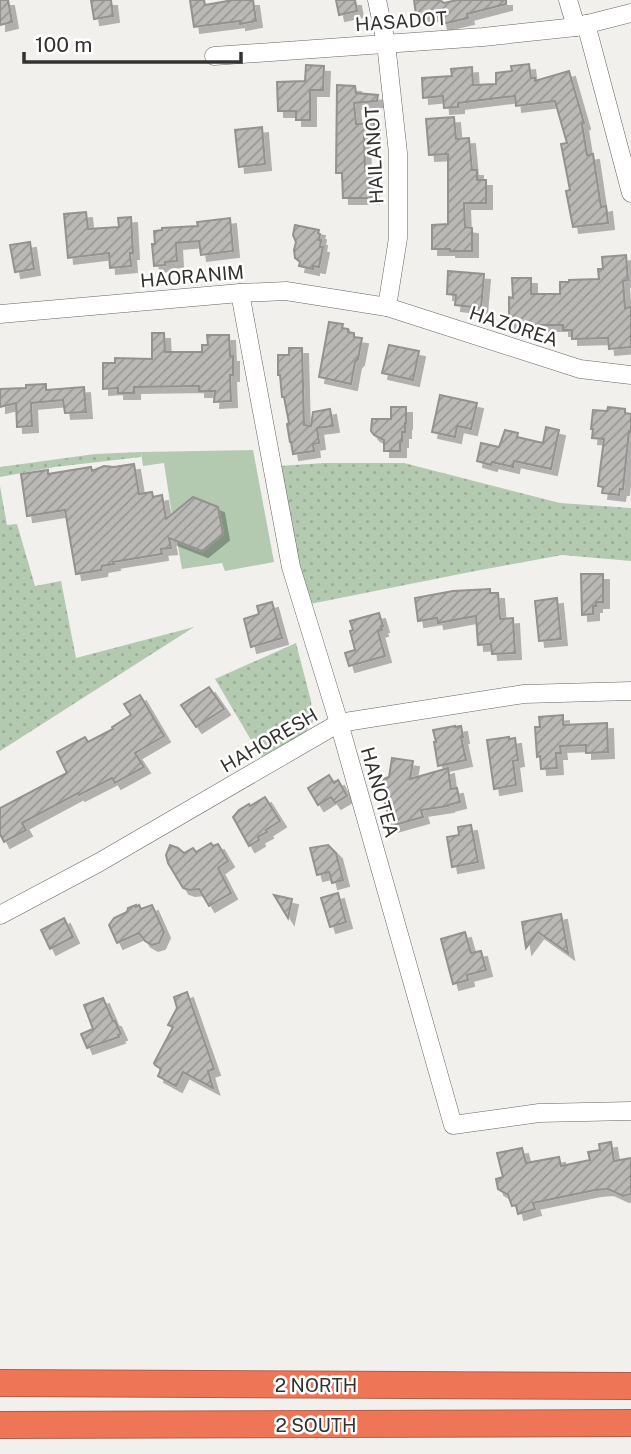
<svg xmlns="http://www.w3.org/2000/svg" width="631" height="1454" viewBox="0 0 631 1454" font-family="'Public Sans',sans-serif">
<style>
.grass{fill:#b3c9b0}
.park{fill:url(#park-dots)}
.building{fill:url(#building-hatch);stroke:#94928f;stroke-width:2;filter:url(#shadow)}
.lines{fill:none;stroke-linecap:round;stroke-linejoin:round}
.minor-casing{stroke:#676563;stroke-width:19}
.highway-casing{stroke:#ad5e4a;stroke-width:28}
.minor{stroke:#fff;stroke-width:18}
.highway{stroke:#ee7657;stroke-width:26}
.labels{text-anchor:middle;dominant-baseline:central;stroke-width:5;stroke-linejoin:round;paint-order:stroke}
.street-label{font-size:19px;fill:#333231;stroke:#fff}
</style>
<defs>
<pattern id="park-dots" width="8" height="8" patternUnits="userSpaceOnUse" patternTransform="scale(1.75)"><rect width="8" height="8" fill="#b3c9b0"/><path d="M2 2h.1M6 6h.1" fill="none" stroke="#9aad98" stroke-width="1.8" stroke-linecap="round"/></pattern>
<pattern id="building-hatch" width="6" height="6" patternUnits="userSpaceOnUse" patternTransform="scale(1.75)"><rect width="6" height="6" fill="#bbb9b6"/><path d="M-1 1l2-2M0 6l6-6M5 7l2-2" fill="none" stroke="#999795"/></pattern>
<filter id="shadow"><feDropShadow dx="6" dy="6" stdDeviation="0" flood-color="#0004"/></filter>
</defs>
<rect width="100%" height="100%" fill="#f2f0ed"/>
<polygon class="grass" points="253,450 274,562 225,571 222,563 182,569 177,541 202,551 222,534 218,507 193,497 172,515 164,463 143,466 141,452"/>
<g class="park">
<polygon points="141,452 141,457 55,467 0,477 0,467 95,454"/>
<polygon points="324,463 404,463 560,503 631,508 631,561 562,555 470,572 310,604 298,566 280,466"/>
<polygon points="0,486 7,525 17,524 35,586 61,581 76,658 194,627 0,751"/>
<polygon points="296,643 311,701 313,722 304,734 261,757 215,679"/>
</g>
<g class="building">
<polygon points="0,0 8,0 12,22 0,25"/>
<polygon points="91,0 111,0 113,16 94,19"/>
<polygon points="190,0 204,0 205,5 233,0 253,0 256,21 240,24 240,21 194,27"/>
<polygon points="336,0 355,0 357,11 339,15"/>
<polygon points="414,0 440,0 444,3 457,0 506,0 506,4 467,14 468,18 442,24 440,15 416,15"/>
<polygon points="529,64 531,78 535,78 535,81 569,71 584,123 582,124 587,155 593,154 601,207 606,206 608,223 573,227 566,191 570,190 561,144 567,143 555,101 516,106 515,96 458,103 458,107 444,108 443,96 423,98 422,78 452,76 451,69 472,67 473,85 496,84 496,73 512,71 511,66"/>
<polygon points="306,65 324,66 323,90 310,90 310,120 296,120 296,111 278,111 277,82 305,81"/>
<polygon points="337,85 355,86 356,93 378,95 377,101 354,103 356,124 374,123 374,134 364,135 365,168 372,167 373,198 343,198 342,173 336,173"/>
<polygon points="454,117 456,139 469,138 472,170 477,170 477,180 486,180 486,203 464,203 465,227 472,228 472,251 450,251 450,249 432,249 432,225 448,224 448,154 429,155 426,119"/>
<polygon points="262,127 265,164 239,167 235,130"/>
<polygon points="86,212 88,229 119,227 118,218 131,217 133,253 130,253 131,266 110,268 109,253 68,258 64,214"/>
<polygon points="230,218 233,251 201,255 199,241 176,243 177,261 165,262 165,265 154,266 152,244 155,244 154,231 162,230 162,228 198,226 197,222"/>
<polygon points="295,225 319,230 318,233 320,234 319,240 321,240 320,247 323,247 319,267 313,266 313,269 299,266 300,262 295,258 294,250 296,242 293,235"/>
<polygon points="30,242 34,269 15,272 10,245"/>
<polygon points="626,255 628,280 623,281 625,308 631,307 631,347 609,349 608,338 572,339 572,330 563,330 563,325 531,325 531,323 509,323 509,297 513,298 512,278 531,278 531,294 560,294 560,282 569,282 569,280 599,279 598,269 603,269 602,257"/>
<polygon points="448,271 484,274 481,308 455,305 456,295 447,294"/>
<polygon points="329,322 343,324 342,328 348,329 348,332 354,333 354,337 362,338 358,359 355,362 351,384 319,377"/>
<polygon points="152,333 164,333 165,352 202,352 202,345 208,345 207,335 229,335 230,356 233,356 233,375 230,375 231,401 214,402 215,391 199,391 199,386 134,387 134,393 118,393 118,388 103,389 103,363 115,363 115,358 152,359"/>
<polygon points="389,345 419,351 413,380 382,373"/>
<polygon points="289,348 302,348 304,425 311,426 313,412 330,409 333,426 317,428 319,443 313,444 314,451 293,454 291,442 290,442 287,424 289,423 284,397 282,397 280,375 278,375 278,355 289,355"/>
<polygon points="46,384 46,390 84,387 86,412 65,413 63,400 31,403 32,426 17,427 16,403 0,407 0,389 26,388 26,385"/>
<polygon points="440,395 477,403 471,429 457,426 455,437 432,432"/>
<polygon points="391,407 406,407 406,423 405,423 405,432 402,432 402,441 400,441 400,451 384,451 384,440 374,435 371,431 372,419 391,419"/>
<polygon points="608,407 625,409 625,413 631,414 631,432 629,431 623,489 620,489 619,495 602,493 603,487 598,486 604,439 592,438 593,429 591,429 593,410 607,411"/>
<polygon points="546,427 559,430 551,469 514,461 513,467 492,462 491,465 477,461 481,443 499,447 505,430 518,433 517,437 543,443"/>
<polygon points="134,464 139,494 152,492 153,497 162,495 166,519 193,497 218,507 223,534 202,551 169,538 171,548 161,549 162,554 113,562 114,564 102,566 101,570 76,574 65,510 27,516 21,474 48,470 48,474 91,467 92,471 104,466 114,467"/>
<polygon points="581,574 603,574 603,602 596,602 596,606 593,606 593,614 582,615"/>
<polygon points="490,589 490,593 498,593 500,619 513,618 515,653 492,654 491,644 478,645 476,616 438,623 437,618 418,621 415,598 453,591"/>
<polygon points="557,598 561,639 539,641 535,601"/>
<polygon points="272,602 282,638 251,647 244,619 259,614 257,606"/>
<polygon points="379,613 383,626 381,626 382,630 378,631 385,656 349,666 345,653 355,650 350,631 353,630 350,621"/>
<polygon points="209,687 224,709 196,727 181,705"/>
<polygon points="140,695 164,736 135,753 144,767 115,783 112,778 79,795 78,793 22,823 26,830 4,842 0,834 0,808 67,773 57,752 85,737 88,742 113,729 112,727 131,715 124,704"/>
<polygon points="563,715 563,725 607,723 608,752 586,753 586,745 560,746 561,753 556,753 557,768 541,769 540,756 537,757 535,727 540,727 539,717"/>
<polygon points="455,726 455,727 461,726 463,737 461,737 466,760 438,766 434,742 436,742 433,730"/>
<polygon points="509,737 509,739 515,738 518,760 513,761 516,785 494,789 487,740"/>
<polygon points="392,758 413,761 410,779 448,768 451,789 457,788 460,802 448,805 448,806 421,810 423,817 391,826 385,803 388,802 383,779 389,777"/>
<polygon points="329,775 334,783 338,780 347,796 335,803 331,797 318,805 308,788"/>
<polygon points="265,797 280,821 266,830 267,832 258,837 259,840 249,846 233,817 239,810 249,804 250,806"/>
<polygon points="471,825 478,862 452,867 447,837 459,835 458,827"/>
<polygon points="211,843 213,846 218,844 228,861 218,868 231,893 209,906 199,889 189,890 183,888 168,863 166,855 170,845 178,848 184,853 193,848 196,852"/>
<polygon points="328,845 336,853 343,880 332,883 329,872 317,875 310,848"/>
<polygon points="338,893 346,922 330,927 321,898"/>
<polygon points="274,895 292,899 288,918"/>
<polygon points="136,905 136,907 139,905 141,909 152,905 164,932 159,943 152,945 145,941 139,933 117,943 109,925 114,918 127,912 128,908"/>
<polygon points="561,914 568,953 538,932 526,948 522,922"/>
<polygon points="64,918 73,937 50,949 41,930"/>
<polygon points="465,932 471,953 481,951 486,970 467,975 468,980 453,984 441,939"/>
<polygon points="187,992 214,1069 208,1071 213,1088 183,1072 176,1086 158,1076 161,1069 155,1065 154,1063 173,1027 168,1025 177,1008 174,997"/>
<polygon points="103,998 113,1021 115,1021 121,1034 118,1035 119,1037 87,1048 81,1034 93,1029 84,1005"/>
<polygon points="611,1142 614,1161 631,1158 631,1194 623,1196 608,1189 595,1190 533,1203 535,1209 518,1214 516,1205 512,1206 508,1195 498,1189 496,1179 503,1177 497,1153 522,1148 526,1163 559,1157 561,1166 590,1160 588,1152 600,1150 599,1144"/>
</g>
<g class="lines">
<g class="minor-casing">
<g id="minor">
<polyline points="377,0 386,43 398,153 398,238 387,307"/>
<polyline points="568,0 576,27"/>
<polyline points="586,24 631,193"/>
<polyline points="214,56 483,37 576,27 631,13"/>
<polyline points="240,293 291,567 339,723 453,1125 539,1113 631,1111"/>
<polyline points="0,314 240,293 286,291 387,307 580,369 631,375"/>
<polyline points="0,915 98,863 339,723 524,694 631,691"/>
</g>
</g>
<g class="highway-casing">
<g id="highway">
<polyline points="0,1383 631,1386"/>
<polyline points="0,1425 631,1423"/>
</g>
</g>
<use href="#minor" class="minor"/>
<use href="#highway" class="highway"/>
</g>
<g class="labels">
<g class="street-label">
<text transform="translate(401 21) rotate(-4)">HASADOT</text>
<text transform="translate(374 155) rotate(-93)">HAILANOT</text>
<text transform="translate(192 276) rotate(-5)">HAORANIM</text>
<text transform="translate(514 326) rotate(18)">HAZOREA</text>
<text transform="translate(269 740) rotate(-30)">HAHORESH</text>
<text transform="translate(380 792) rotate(74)">HANOTEA</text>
<text x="316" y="1385">2 NORTH</text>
<text x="316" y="1425">2 SOUTH</text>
</g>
</g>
<path d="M24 52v10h217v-10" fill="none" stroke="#333231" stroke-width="3.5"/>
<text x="35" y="52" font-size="21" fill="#333231" stroke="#ffffff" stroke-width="5" paint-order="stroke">100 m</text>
</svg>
